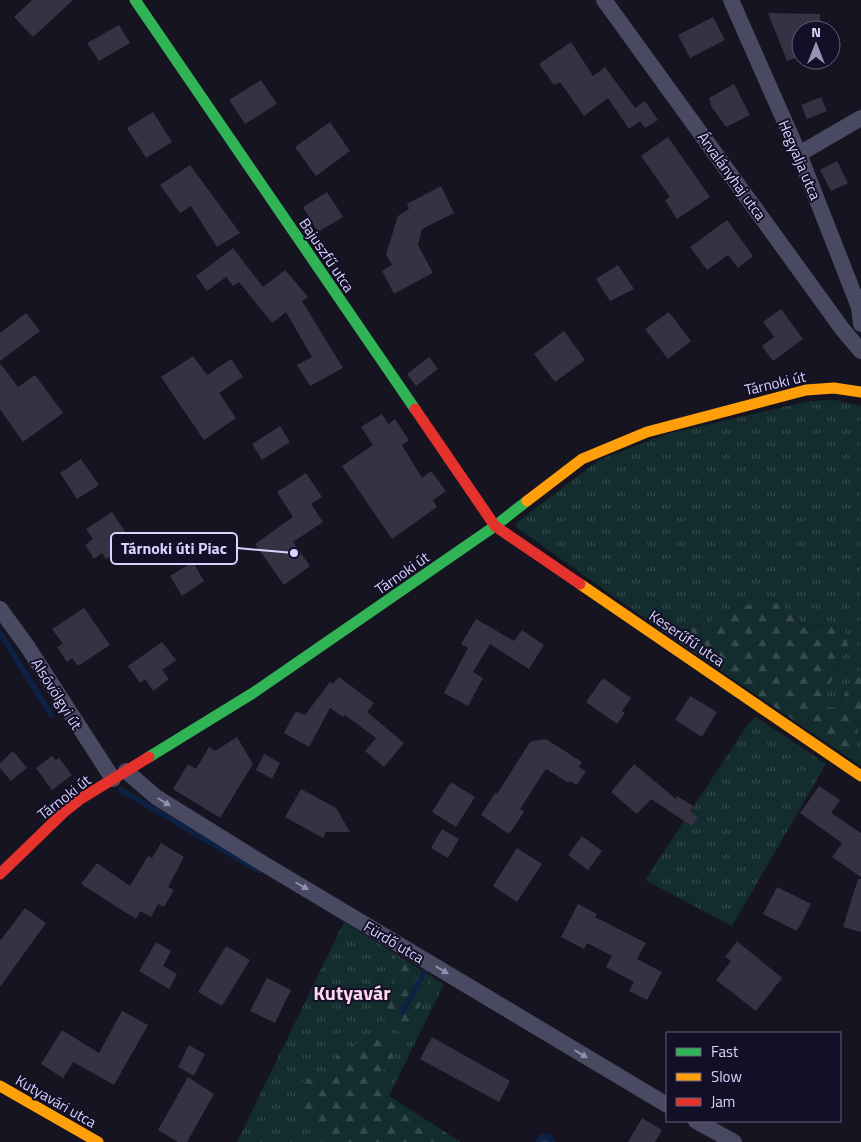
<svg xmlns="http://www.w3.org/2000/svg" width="861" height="1142" viewBox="0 0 861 1142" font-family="'Titillium Web',sans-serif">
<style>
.grass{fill:url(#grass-tufts)}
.forest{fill:url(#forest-firs)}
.water{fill:url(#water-waves)}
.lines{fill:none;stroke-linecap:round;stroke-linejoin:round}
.stream{stroke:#0d2144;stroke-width:5.5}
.building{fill:#343243}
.street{stroke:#4a4962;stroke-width:16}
.fast{stroke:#30b455;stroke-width:11}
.slow{stroke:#ff9f0a;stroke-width:11}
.jam{stroke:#e5322d;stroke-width:11}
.oneway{fill:#928eb0}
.labels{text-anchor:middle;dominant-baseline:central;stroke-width:4;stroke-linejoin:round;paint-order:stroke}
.street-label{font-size:15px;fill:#d9d4ff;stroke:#130f26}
.district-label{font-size:20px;font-weight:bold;fill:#ffd6f0;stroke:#130f26}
.leader{fill:none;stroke:#d9d4ff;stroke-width:2}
.callout-dot{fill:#d9d4ff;stroke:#130f26;stroke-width:2}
.callout{fill:#130f26;stroke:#d9d4ff;stroke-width:2}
.callout-label{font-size:16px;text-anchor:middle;font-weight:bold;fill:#d9d4ff}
</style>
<defs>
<pattern id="grass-tufts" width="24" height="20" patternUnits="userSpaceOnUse" patternTransform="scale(1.25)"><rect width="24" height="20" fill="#132c2d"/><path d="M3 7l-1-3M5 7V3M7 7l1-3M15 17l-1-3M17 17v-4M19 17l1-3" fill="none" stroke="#354a4c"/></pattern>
<pattern id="forest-firs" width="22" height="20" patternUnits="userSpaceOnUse" patternTransform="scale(1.25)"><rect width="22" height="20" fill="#132c2d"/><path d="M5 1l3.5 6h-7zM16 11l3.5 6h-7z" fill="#354a4c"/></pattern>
<pattern id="water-waves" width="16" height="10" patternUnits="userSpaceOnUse" patternTransform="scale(1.25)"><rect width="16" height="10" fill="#0d2144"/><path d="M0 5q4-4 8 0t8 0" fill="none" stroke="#304060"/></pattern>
</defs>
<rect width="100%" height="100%" fill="#161421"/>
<g class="grass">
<polygon points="835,400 861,406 861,673 852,678 838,708 826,707 823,698 848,646 821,624 806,629 796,617 761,603 744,605 671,637 517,528 516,523 599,460 666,434 810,401"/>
<polygon points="756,717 826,764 732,926 645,880 748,724"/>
<polygon points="861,723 861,767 855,762 858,727"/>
<polygon points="344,922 444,984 389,1096 460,1142 237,1142"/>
</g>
<g class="forest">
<path d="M761 603 782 604 806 629C820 624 832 622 845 631L848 646 823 698 827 707 838 708 852 678 861 673V723L858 727 855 762 671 637 744 605Z"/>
<path d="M394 955 427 975C429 991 424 997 418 1010 415 1018 414 1025 410 1033L404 1035 385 1024C384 1015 383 1008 386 999 388 993 396 988 395 981 393 969 384 969 394 955Z"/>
<path d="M372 1037 388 1045 393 1056 380 1076V1083L387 1089 389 1096 460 1142H325L320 1138C310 1118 292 1105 303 1081L328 1070 340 1052 363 1039Z"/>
</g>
<polygon class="water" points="543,1134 549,1134 556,1142 536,1142 539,1135"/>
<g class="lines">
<g class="stream">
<polyline points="0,633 52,716"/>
<polyline points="121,790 259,871"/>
<polyline points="402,1012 427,968"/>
</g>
</g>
<g class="building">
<polygon points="32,0 73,0 33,37 14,17"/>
<polygon points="768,13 820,14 820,30 801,30 801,56 787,61"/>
<polygon points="713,17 725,40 690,58 678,35"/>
<polygon points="119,25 130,43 99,61 87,43"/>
<polygon points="571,42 593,76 605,67 635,108 645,101 658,120 645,128 640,121 629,129 608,98 584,116 560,82 554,85 539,64"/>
<polygon points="261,80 277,104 245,124 229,100"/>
<polygon points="734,84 750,115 726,127 711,106 709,98"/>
<polygon points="821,97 827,111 807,119 801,105"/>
<polygon points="153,112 172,142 146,158 127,128"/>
<polygon points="330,122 350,151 316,176 295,147"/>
<polygon points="668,137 710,197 677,219 665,200 670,197 641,156"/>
<polygon points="837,161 848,183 831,191 820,170"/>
<polygon points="190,165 240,233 217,247 191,206 180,213 160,185"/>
<polygon points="441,186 454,213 422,229 418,245 433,273 394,294 382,271 392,265 386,254 398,216 409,209 407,204"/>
<polygon points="327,192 343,217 318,232 303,207"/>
<polygon points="727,220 753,256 738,268 728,255 707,270 690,247"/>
<polygon points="233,248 263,287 285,270 308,297 302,301 343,368 310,386 297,365 312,357 286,312 272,323 239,282 233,286 226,277 207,291 196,276"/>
<polygon points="618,265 634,289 610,301 596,279"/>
<polygon points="781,309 803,339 773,361 762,346 774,337 763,322"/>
<polygon points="669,312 691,341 668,359 645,329"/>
<polygon points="26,313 40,331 0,361 0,333"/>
<polygon points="564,331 585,360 555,382 534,354"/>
<polygon points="193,356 207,375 231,359 243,377 219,393 236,418 204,440 161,377"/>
<polygon points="429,357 438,369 416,386 407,374"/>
<polygon points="0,363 18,387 35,375 63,413 23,442 0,409"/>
<polygon points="382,414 388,424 395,419 409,440 402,445 422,478 431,471 446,491 433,500 437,507 392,539 342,466 373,445 361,427"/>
<polygon points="280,426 290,442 262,460 252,444"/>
<polygon points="81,459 99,485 77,499 60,473"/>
<polygon points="306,473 322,497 311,504 323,522 293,542 310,566 284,585 255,544 293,517 277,492"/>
<polygon points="112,512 132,542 106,559 102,553 94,559 85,545 93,539 86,529"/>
<polygon points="193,562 204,581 182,596 170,576"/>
<polygon points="84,608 110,645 78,666 72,658 67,662 57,647 63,644 52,629"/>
<polygon points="476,619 514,641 522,630 544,645 529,669 490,644 473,672 483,678 468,706 444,693 468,648 461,644"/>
<polygon points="162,642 176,660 162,670 169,679 153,691 145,679 140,683 128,666"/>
<polygon points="339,677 374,703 367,712 404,743 384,767 365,751 376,738 345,715 343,717 330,708 309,747 284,733 296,711 305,715 330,682 333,684"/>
<polygon points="603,678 631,698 622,711 625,713 617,724 586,702"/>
<polygon points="690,696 717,712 702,737 675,720"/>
<polygon points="237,737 253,764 220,818 173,789 188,764 196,769 209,747 215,751"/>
<polygon points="546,739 582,762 579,767 586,771 577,785 570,781 569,783 546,769 520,809 524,812 509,834 481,815 495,793 497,794 530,742"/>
<polygon points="13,751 27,768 11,781 0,768 0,763"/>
<polygon points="264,754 280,763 272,779 256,770"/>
<polygon points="52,756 56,760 59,758 72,775 52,790 36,768"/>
<polygon points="634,764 676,799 677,796 693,806 690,811 698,818 692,826 651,799 637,814 611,792"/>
<polygon points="451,782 475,797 456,827 432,812"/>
<polygon points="819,786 840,800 831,813 861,833 861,877 832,857 842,843 800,813"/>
<polygon points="301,789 336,808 350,832 326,832 323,838 285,817"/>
<polygon points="442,829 459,839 448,858 431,848"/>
<polygon points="582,836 602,851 588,870 568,855"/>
<polygon points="161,843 184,857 168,887 174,890 164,907 158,904 151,917 140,911 136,919 81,884 97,863 130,886 148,856 152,858"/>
<polygon points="517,848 542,864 517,902 493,886"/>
<polygon points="858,879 861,879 861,932 843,927"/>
<polygon points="777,887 811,904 797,931 763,914"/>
<polygon points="578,904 597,914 595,917 646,943 637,959 662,972 647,1000 629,991 634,982 606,967 612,956 587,943 584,949 561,937"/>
<polygon points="25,908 46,923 0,987 0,941"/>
<polygon points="737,941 782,978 756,1011 716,980 731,961 725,957"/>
<polygon points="156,942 171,951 163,966 177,974 169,989 139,971"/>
<polygon points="226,946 250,960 222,1006 198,992"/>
<polygon points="267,978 291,990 275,1023 250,1011"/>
<polygon points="122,1011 148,1025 114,1085 73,1062 63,1078 41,1064 62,1030 99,1053"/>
<polygon points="432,1037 510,1081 499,1102 420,1059"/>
<polygon points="189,1045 205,1054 194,1076 178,1067"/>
<polygon points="188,1077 214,1094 187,1142 178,1142 158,1130"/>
<polygon points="642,1118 662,1130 655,1142 628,1142"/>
</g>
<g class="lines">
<g class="street">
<polyline points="604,0 843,330 861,351"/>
<polyline points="731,0 799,154 859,307 861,324"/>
<polyline points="799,154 861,118"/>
<polyline points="0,609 27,646 113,779"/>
<polyline points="126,771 156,797 259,861 667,1105"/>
<polyline points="696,1121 734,1142"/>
</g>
<g class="fast">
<polyline points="135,0 415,409"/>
<polyline points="149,757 253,693 495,526 527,501"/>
</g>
<g class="slow">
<polyline points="527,501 582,459 647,432 806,390 834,388 861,392"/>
<polyline points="580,584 861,776"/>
<polyline points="0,1086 98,1142"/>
</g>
<g class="jam">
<polyline points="415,409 495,526 580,584"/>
<polyline points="0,874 64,812 82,798 149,757"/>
</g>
</g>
<defs><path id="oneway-solid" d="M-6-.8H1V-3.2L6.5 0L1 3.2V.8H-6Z" transform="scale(1.25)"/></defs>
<g class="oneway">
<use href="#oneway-solid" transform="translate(164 802) rotate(32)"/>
<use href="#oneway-solid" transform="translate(302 886) rotate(30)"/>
<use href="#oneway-solid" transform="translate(442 970) rotate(31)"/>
<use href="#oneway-solid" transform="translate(581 1054) rotate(31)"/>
</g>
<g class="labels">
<g class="street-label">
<text transform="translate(800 160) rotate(67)">Hegyalja utca</text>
<text transform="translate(732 176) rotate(54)">Árvalányhaj utca</text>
<text transform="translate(327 255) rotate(56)">Bajuszfű utca</text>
<text transform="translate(775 383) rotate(-13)">Tárnoki út</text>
<text transform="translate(402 573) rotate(-35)">Tárnoki út</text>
<text transform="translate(687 638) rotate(34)">Keserűfű utca</text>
<text transform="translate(57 694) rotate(58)">Alsóvölgyi út</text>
<text transform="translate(64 797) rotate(-38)">Tárnoki út</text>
<text transform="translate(394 942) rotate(31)">Fürdő utca</text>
<text transform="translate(56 1101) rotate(30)">Kutyavári utca</text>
</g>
<g class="district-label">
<text x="352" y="992">Kutyavár</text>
</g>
</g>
<path class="leader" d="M294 553L237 548"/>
<circle class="callout-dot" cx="294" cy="553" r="5"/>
<rect class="callout" x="111" y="533" width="126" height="31" rx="5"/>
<g class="callout-label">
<text x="174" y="554">Tárnoki úti Piac</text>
</g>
<rect x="666" y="1032" width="175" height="90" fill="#130f26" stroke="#625e7d"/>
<rect x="676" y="1048" width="25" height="8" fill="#30b455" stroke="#625e7d"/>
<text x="711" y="1057" font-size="15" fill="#d9d4ff">Fast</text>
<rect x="676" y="1073" width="25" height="8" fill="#ff9f0a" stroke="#625e7d"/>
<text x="711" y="1082" font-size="15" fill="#d9d4ff">Slow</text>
<rect x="676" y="1098" width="25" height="8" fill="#e5322d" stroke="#625e7d"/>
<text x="711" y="1107" font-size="15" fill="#d9d4ff">Jam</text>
<g transform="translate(816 45)"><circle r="24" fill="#130f26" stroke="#625e7d"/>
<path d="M0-4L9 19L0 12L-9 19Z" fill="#9591b1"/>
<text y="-8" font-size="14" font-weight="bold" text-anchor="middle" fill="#d9d4ff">N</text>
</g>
</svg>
